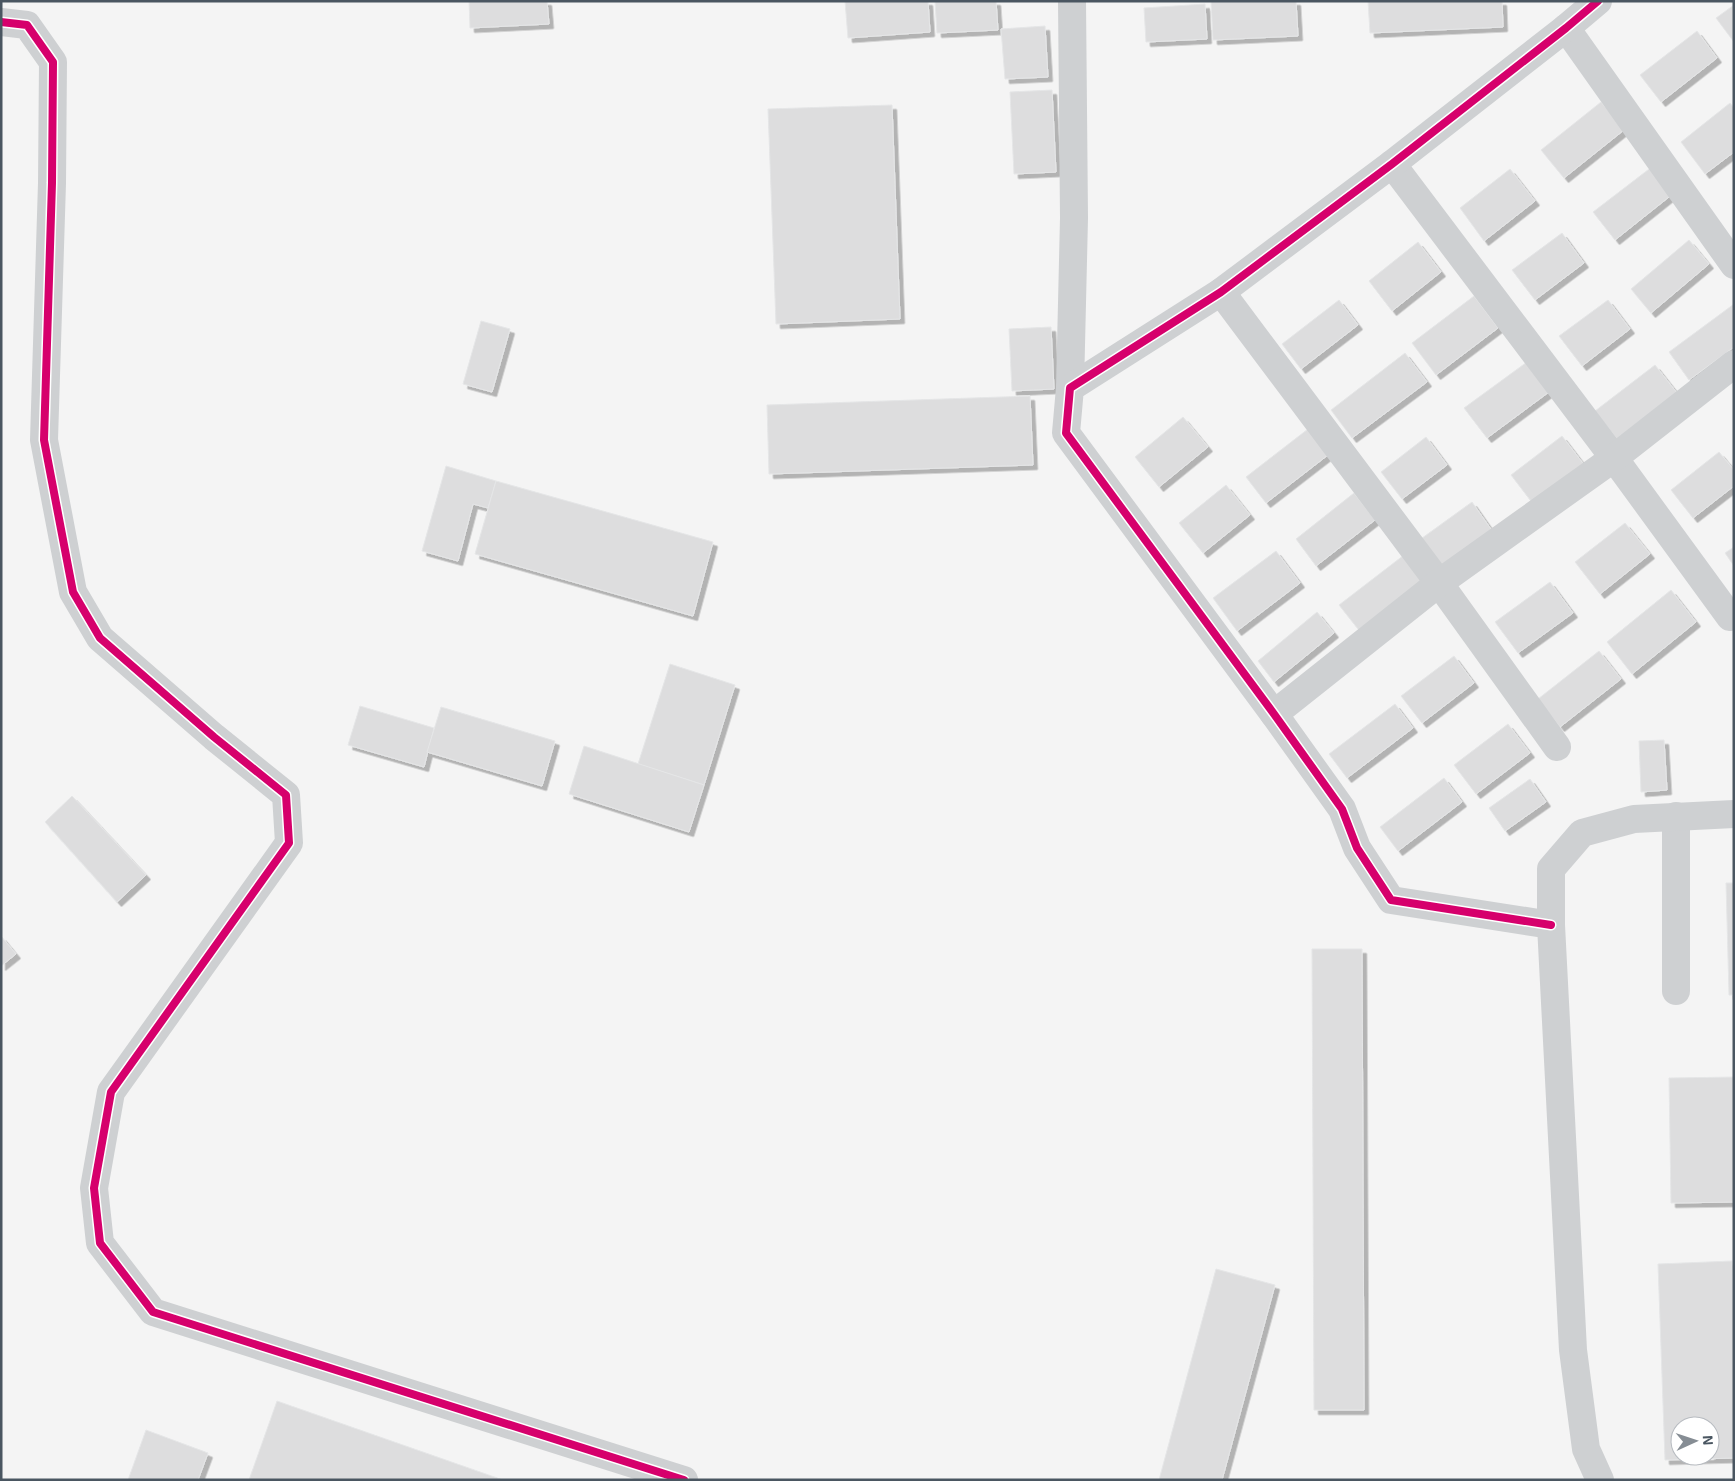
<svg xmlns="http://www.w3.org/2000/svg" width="1735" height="1481" viewBox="0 0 1735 1481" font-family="'Exo 2',sans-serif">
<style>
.building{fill:#ddddde;stroke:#e5e6e7;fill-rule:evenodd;filter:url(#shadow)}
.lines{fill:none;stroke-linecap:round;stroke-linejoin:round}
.minor{stroke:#ced0d2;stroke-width:28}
.cycleway-casing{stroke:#fff;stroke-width:11}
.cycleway{stroke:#d6006c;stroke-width:8}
</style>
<defs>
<filter id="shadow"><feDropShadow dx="4.5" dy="4.5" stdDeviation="0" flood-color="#0004"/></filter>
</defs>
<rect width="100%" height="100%" fill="#f4f4f4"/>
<g class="building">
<polygon points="469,1 547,1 549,24 470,28"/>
<polygon points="845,1 928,1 930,32 848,38"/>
<polygon points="935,1 996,1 998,30 937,33"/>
<polygon points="1211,1 1296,1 1298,36 1213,40"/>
<polygon points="1368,1 1502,1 1503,27 1370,33"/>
<polygon points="1205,4 1207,39 1146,42 1144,8"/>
<polygon points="1734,5 1734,42 1716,18"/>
<polygon points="1045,26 1048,77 1005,79 1001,29"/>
<polygon points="1697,31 1717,58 1661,102 1640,75"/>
<polygon points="1052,90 1056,172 1014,174 1010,92"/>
<polygon points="1601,102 1624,130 1564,178 1541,150"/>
<polygon points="1730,103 1734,108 1734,152 1705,174 1681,142"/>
<polygon points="892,105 900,319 776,324 768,109"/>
<polygon points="1653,166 1674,193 1615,240 1593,212"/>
<polygon points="1510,169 1535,201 1484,241 1460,208"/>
<polygon points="1562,233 1584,263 1535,300 1512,270"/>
<polygon points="1689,240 1709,264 1651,313 1631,289"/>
<polygon points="1418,242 1441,272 1392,311 1369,281"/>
<polygon points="1474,296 1498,328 1436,375 1412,343"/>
<polygon points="1339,300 1358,325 1301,369 1282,344"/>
<polygon points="1608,300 1630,329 1582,366 1559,336"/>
<polygon points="1734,304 1734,347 1689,380 1669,352"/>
<polygon points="481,321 510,329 492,392 463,384"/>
<polygon points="1051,327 1054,389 1012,391 1009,329"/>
<polygon points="1405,353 1427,382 1352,438 1331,410"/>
<polygon points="1527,362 1549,392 1487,438 1464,408"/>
<polygon points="1655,365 1677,393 1617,439 1595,411"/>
<polygon points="1030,396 1033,465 769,474 767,405"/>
<polygon points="1183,417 1208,447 1159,487 1135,457"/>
<polygon points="1308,429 1328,455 1266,503 1246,477"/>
<polygon points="1562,436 1585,466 1534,505 1511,475"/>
<polygon points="1426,437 1447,465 1402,499 1381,472"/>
<polygon points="1719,452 1734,470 1734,486 1693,518 1671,490"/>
<polygon points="446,466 496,481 488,508 473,504 458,561 422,551"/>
<polygon points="496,481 713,542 693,616 475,554"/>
<polygon points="1226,485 1250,515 1203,553 1179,523"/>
<polygon points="1354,493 1375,520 1316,566 1296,539"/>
<polygon points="1472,502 1493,532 1439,570 1418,541"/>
<polygon points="1625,523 1650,554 1600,594 1575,562"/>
<polygon points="1734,547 1734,566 1725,553"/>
<polygon points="1276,551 1300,583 1237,631 1213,598"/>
<polygon points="1404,555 1426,584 1362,634 1339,605"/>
<polygon points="1550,582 1573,613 1518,653 1495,622"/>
<polygon points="1671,590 1696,622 1632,674 1607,642"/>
<polygon points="1317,612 1334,633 1274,682 1258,661"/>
<polygon points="1599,651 1621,679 1560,727 1538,699"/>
<polygon points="1454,656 1474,683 1422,723 1401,696"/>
<polygon points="670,664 735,685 704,785 638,764"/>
<polygon points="1395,704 1413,728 1347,778 1329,754"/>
<polygon points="360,706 434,728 424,767 348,745"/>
<polygon points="441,707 555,741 542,786 427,752"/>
<polygon points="1508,724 1530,753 1476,794 1454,765"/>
<polygon points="1664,740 1667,790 1641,792 1639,741"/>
<polygon points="584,746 704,785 689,832 569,794"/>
<polygon points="1444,778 1462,802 1398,851 1380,827"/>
<polygon points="1530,779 1546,802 1505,831 1489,808"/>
<polygon points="72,796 146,875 117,902 45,822"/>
<polygon points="1726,883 1734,883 1734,995 1729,995"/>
<polygon points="1,936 16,954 1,966"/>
<polygon points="1312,949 1362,949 1364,1410 1314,1410"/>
<polygon points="1734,1077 1734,1202 1671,1203 1669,1078"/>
<path d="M1732 1261 1734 1325V1458L1665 1460 1658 1264ZM1680 1426H1710V1456H1680Z"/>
<polygon points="1216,1269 1275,1285 1222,1480 1159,1480"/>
<polygon points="277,1401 503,1480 249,1480"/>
<polygon points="146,1430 208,1453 198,1480 128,1480"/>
</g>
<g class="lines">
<g class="minor">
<polyline points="1,22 27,25 53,62 52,183 44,440 73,592 100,638 214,737 286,795 289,843 111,1092 94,1188 100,1243 153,1312 684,1480"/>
<polyline points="1566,28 1734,265"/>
<polyline points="1392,164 1614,458 1730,617"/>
<polyline points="1221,292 1439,583 1557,747"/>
<polyline points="1070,388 1074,218 1072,1"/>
<polyline points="1274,714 1439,583 1614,458 1734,364"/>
<polyline points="1676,816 1676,991"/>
<polyline points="1551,925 1391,900 1357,848 1342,809 1274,714 1066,433 1070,388 1221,292 1392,164 1566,28 1598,1"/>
<polyline points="1600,1480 1586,1449 1573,1350 1551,925 1551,869 1582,833 1634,819 1734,814"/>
</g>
<g class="cycleway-casing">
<g id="cycleway">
<polyline points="1,22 27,25 53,62 52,183 44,440 73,592 100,638 214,737 286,795 289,843 111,1092 94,1188 100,1243 153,1312 684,1480"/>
<polyline points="1551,925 1391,900 1357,848 1342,809 1274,714 1066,433 1070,388 1221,292 1392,164 1566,28 1598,1"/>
</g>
</g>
<use href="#cycleway" class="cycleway"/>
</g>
<rect width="1735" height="1481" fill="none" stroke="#4a5661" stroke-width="5"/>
<g transform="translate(1695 1441) rotate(87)"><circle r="24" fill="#ffffff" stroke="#b7bbc0"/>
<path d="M0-4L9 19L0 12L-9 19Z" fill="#868d94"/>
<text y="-8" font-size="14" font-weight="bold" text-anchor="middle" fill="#4a5661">N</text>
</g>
</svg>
